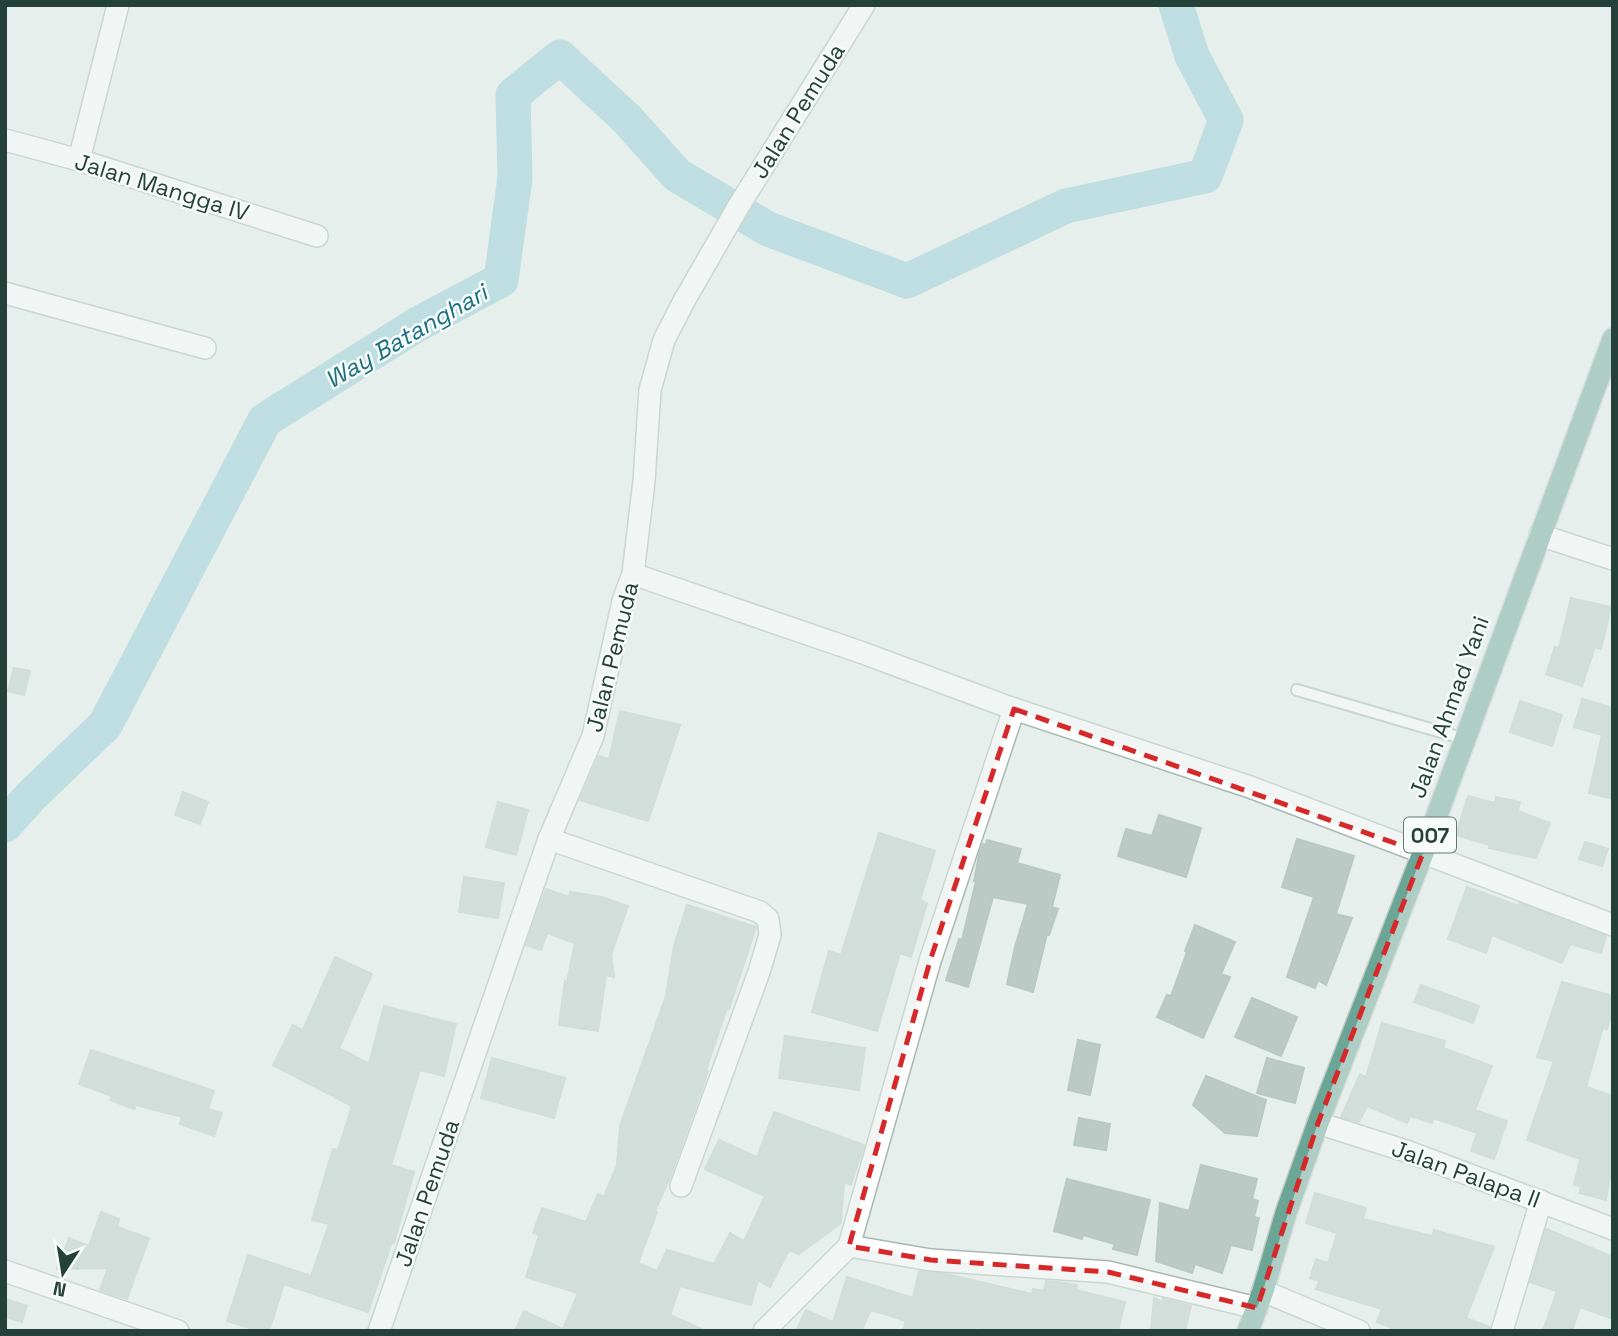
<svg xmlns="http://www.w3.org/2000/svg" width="1618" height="1336" viewBox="0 0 1618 1336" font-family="'Space Grotesk',sans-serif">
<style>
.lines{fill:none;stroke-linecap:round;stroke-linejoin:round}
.river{stroke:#8ec9d4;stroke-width:35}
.building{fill:#bbcac4;stroke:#b8c9c2;stroke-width:2}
.lane-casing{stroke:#a8b8b2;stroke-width:14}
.street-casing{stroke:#a8b8b2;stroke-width:24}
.primary-casing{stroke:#c2cac8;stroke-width:24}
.lane{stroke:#fff;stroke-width:10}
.street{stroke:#fff;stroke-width:21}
.primary{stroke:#6aa596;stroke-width:21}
.marked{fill:none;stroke:#d62828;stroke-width:5;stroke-dasharray:14 9;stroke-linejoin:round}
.labels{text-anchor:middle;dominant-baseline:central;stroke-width:5;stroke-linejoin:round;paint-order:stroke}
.shield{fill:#f7fbf9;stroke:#637a73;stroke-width:2}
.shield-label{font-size:21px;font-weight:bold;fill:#24423a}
.street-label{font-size:23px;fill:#24423a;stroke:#f7fbf9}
.water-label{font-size:24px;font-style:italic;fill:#1c6f80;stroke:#f7fbf9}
</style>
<rect width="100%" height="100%" fill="#e6efeb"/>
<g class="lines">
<polyline class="river" points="5,825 31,796 105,725 265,420 418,324 501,280 515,178 513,95 560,57 627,119 677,175 768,229 907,281 1066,206 1205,176 1226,120 1192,56 1176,5"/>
</g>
<g class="building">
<polygon points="1571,598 1611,607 1601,649 1595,647 1582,686 1546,674 1555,647 1559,648"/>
<polygon points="14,668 30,671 24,695 8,691"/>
<polygon points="1582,699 1613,708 1613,799 1589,793 1602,735 1574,727"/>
<polygon points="1520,701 1562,715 1552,746 1510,732"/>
<polygon points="620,711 680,725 648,821 580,800 599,756 609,759"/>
<polygon points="183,792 208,802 200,824 175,815"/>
<polygon points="1468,796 1495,803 1496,797 1520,802 1518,811 1550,823 1536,858 1489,848 1490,845 1456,835"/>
<polygon points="498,802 528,810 516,855 486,847"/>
<polygon points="1159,815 1201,828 1186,877 1118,856 1126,829 1152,836"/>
<polygon points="879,833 935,851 920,900 927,903 911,957 900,953 877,1031 812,1012 829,951 841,955"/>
<polygon points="1297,839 1354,856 1336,914 1352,918 1326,985 1318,980 1315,988 1287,977 1314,897 1282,887"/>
<polygon points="987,840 1021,849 1017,863 1060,875 1052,907 1058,909 1049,935 1047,934 1033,992 1007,984 1015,947 1028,904 993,897 968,987 946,980 959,939 962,940 976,881 974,881 979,855 983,844 986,845"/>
<polygon points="1585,842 1608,849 1602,866 1579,859"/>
<polygon points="464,877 504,883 498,918 459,912"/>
<polygon points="1467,887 1519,906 1519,903 1606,936 1601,953 1570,944 1562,963 1492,935 1486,953 1448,939"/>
<polygon points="546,889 569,897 570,892 602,897 628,906 611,955 614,977 606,975 598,1031 559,1025 565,981 567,982 575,943 547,933 541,950 526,945"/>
<polygon points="687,905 756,927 729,1009 727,1008 706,1070 708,1071 702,1089 671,1175 655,1211 657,1212 638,1263 657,1271 667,1250 714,1264 730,1233 744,1241 765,1196 705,1169 719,1140 757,1157 774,1112 864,1145 851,1185 844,1182 841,1223 799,1254 789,1250 770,1287 758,1280 751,1305 680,1286 670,1315 706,1331 515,1331 524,1311 563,1329 578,1293 526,1277 539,1235 533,1233 542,1208 586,1222 598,1194 604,1197 617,1165 620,1126 666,996 674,946"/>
<polygon points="1195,925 1235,942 1221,974 1230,977 1203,1038 1157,1017 1167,995 1171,996 1187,952 1185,951"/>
<polygon points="335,957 372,974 339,1048 369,1064 384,1006 456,1024 444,1076 420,1070 391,1165 414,1172 394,1243 392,1242 368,1312 284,1284 269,1331 259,1331 227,1321 248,1255 311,1276 329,1224 312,1220 333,1149 338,1150 352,1106 273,1065 293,1025 303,1030"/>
<polygon points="1562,982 1613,996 1613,1010 1607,1029 1603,1027 1586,1087 1613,1096 1613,1178 1610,1177 1606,1200 1580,1193 1581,1186 1574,1185 1580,1159 1527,1140 1554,1061 1537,1057"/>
<polygon points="1421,985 1479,1006 1473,1023 1414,1002"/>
<polygon points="1252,998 1297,1017 1281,1056 1235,1037"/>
<polygon points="1382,1023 1445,1041 1443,1048 1492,1066 1475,1110 1507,1121 1494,1159 1471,1151 1477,1133 1433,1118 1432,1123 1410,1116 1407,1123 1367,1106 1359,1122 1341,1117 1360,1074 1366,1077"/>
<polygon points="785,1036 865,1048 859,1090 779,1078"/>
<polygon points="1078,1040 1100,1045 1090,1095 1068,1090"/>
<polygon points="91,1050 214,1091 208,1109 222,1113 214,1136 180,1124 182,1117 136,1105 134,1109 110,1100 112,1096 79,1084"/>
<polygon points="492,1058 565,1078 554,1118 481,1098"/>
<polygon points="1267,1058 1304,1068 1295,1103 1257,1093"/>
<polygon points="1206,1076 1266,1100 1257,1136 1225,1133 1193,1105"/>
<polygon points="1079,1118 1110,1124 1106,1150 1074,1145"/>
<polygon points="1201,1165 1257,1179 1252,1199 1258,1201 1254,1217 1259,1218 1252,1250 1231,1245 1222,1273 1195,1264 1192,1273 1156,1261 1160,1203 1189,1211"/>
<polygon points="1067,1179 1150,1200 1137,1255 1113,1249 1115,1244 1083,1235 1082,1239 1054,1231"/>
<polygon points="1315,1193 1366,1208 1363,1219 1432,1236 1434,1230 1494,1247 1466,1318 1490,1327 1489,1331 1400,1331 1377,1322 1382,1309 1316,1289 1319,1281 1310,1278 1316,1259 1328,1263 1337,1233 1306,1223"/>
<polygon points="101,1212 119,1219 117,1227 149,1238 127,1299 100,1290 108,1268 57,1269 69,1238 89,1246"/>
<polygon points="1546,1229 1613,1257 1613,1319 1580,1307 1572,1331 1543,1331 1557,1291 1530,1282"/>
<polygon points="919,1271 947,1274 1032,1294 1033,1289 1044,1291 1046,1281 1059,1282 1077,1285 1076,1290 1125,1302 1118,1331 993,1331 976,1327 975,1331 903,1331 906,1321 871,1310 861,1331 796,1331 806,1310 833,1322 847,1277 913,1298"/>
<polygon points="1154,1298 1163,1302 1163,1299 1191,1306 1185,1331 1151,1331"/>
<polygon points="5,1299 27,1306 22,1322 5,1317"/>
</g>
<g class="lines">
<g class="lane-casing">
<polyline id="lane" points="1297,690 1465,739"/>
</g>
<g class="street-casing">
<g id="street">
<polyline points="5,140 79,160 317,236"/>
<polyline points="79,160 118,5"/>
<polyline points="5,293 205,348"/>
<polyline points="1540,535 1613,559"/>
<polyline points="633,574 863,653 1014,709 1250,787 1613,925"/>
<polyline points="549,839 760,912 768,919 770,935 759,972 681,1186"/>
<polyline points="1318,1123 1409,1152 1613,1229"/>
<polyline points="849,1246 931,1260 1108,1272 1257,1308"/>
<polyline points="5,1271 178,1331"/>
<polyline points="1263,1291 1359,1331"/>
<polyline points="379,1331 549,839 593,736 623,601 633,574 644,481 650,390 664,340 684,301 738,207 864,5"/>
<polyline points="764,1331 849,1246 930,961 1014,709"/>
<polyline points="1502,1331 1541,1201"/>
</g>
</g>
<g class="primary-casing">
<polyline id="primary" points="1248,1331 1263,1291 1286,1213 1318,1123 1423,853 1613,339"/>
</g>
<use href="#lane" class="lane"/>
<use href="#street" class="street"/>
<use href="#primary" class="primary"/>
</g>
<path d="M0 0H1618V1336H0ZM1014 709 1423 853 1318 1123 1257 1308 1108 1272 931 1260 849 1246 930 961Z" fill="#e6efeb" fill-opacity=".55" fill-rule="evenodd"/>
<path class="marked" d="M1014 709 1423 853 1318 1123 1257 1308 1108 1272 931 1260 849 1246 930 961Z"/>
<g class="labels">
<rect class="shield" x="1404" y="817.5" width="52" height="35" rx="5"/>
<g class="shield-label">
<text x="1430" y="835">007</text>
</g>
<g class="street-label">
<text transform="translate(798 111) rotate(-58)">Jalan Pemuda</text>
<text transform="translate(162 187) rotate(17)">Jalan Mangga IV</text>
<text transform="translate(612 657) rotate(-76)">Jalan Pemuda</text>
<text transform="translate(1449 707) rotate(-70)">Jalan Ahmad Yani</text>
<text transform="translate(1466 1174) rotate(20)">Jalan Palapa II</text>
<text transform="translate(427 1193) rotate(-71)">Jalan Pemuda</text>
</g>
<g class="water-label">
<text transform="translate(406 336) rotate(-30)">Way Batanghari</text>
</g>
</g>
<rect width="1618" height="1336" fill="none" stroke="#24423a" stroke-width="14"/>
<g transform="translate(63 1273) rotate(192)" stroke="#f7fbf9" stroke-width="5" paint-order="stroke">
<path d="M0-5L12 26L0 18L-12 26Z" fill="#24423a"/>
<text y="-10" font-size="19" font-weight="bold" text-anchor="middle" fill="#24423a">N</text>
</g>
</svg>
